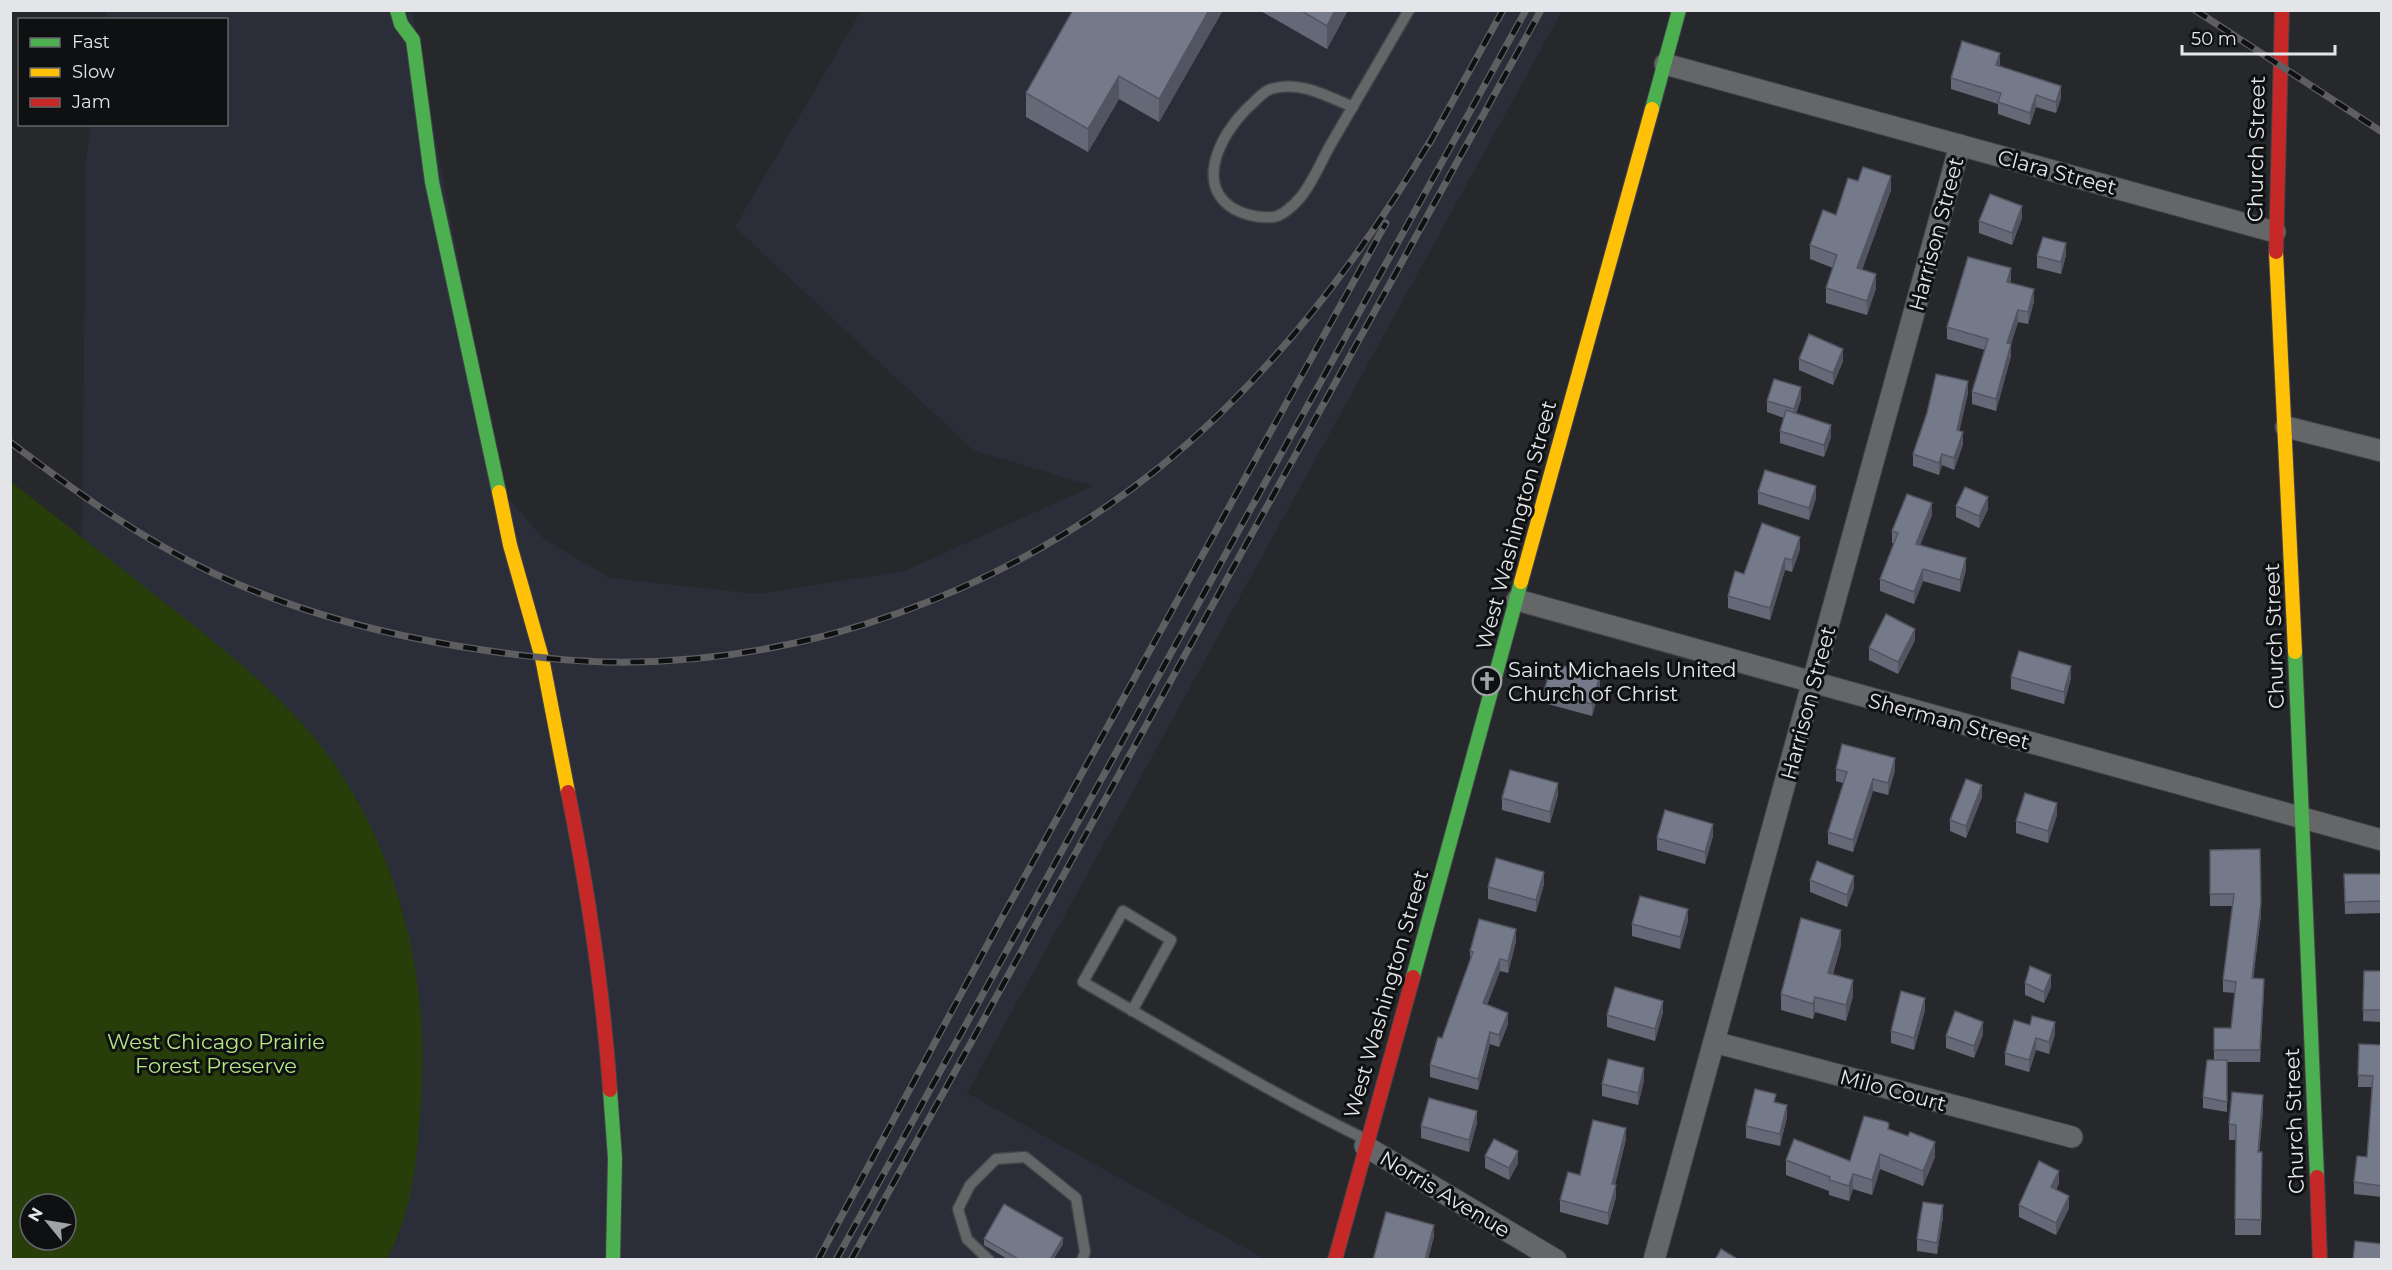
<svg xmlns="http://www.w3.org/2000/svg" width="2392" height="1270" viewBox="0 0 2392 1270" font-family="Montserrat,sans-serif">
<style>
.built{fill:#2b2e39}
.green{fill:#273e0b;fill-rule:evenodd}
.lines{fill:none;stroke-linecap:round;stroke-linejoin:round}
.lane-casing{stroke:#424347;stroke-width:13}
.street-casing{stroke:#424347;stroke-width:23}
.fast-casing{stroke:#424347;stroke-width:16}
.slow-casing{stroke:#424347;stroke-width:16}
.jam-casing{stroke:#424347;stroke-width:16}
.lane{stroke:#656668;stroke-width:10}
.street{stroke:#656668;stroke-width:21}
.fast{stroke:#4caf50;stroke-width:14}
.slow{stroke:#ffc107;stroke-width:14}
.jam{stroke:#c62828;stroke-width:14}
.rail-casing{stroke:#5f5f62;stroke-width:7}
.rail{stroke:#0f1012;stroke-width:4.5;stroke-dasharray:14;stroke-linecap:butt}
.wall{fill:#656977}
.shaded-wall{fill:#525561}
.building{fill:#757a8a;stroke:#525561;stroke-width:1.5}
.labels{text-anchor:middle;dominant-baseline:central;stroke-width:6;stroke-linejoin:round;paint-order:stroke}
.street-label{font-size:21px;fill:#e4e5e9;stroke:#0f1012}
.poi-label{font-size:21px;fill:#e4e5e9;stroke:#0f1012;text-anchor:start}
.park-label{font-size:21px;fill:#b3e884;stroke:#0f1012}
</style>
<rect width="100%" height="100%" fill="#26282b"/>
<polygon class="built" points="106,11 412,11 501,490 544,539 610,578 758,594 904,571 1093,486 973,450 735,227 861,11 1562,11 967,1093 1265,1259 387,1259 399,1237 416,983 404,914 385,860 357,799 82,537 86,159 91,125 226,124 226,20 105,19"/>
<path class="green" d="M10 481C63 522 115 564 168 605 219 645 271 686 313 736 391 830 428 962 422 1083 419 1141 415 1209 387 1259H11ZM30 1204H66V1240H30Z"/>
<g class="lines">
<g class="lane-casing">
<g id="lane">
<path d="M1353 107C1327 96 1299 80 1271 89 1264 91 1258 98 1253 103 1225 127 1191 183 1234 209 1247 216 1259 218 1273 217 1282 216 1293 206 1299 199 1312 185 1321 161 1331 144 1357 100 1383 55 1409 10"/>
<path d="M1132 1011 1171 940 1123 911 1083 982C1177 1036 1270 1093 1367 1140"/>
<polyline points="989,1260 967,1239 958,1209 970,1185 996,1159 1025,1157 1076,1198 1085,1252 1082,1260"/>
</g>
</g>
<g class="street-casing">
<g id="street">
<polyline points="1665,64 2275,232"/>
<polyline points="2286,427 2382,451"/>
<polyline points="1517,600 2382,840"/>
<polyline points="1714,1042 2072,1137"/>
<polyline points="1365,1146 1556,1260"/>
<polyline points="1654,1260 1960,145"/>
</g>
</g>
<g class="fast-casing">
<g id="fast">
<polyline points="397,10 401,24 413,40 432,182 499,492"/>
<polyline points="1652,109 1679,10"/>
<polyline points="2295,652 2317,1177"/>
<polyline points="1413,977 1521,582"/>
<polyline points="610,1090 615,1158 613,1260"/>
</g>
</g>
<g class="slow-casing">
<g id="slow">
<polyline points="2276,252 2295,652"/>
<polyline points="499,492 510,545 542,658 568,792"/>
<polyline points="1521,582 1652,109"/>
</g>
</g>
<g class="jam-casing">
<g id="jam">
<polyline points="2276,252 2282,10"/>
<path d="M568 792C588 891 603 990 610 1090"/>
<polyline points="2317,1177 2320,1260"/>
<polyline points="1335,1260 1413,977"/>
</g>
</g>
<use href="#lane" class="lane"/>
<use href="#street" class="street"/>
<use href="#fast" class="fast"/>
<use href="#slow" class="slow"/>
<use href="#jam" class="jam"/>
<g class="rail-casing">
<g id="rail">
<polyline points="2195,10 2382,132"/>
<polyline points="1429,144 1503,10"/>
<path d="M10 442C76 492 141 539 215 574 292 610 374 632 457 646 506 654 556 661 607 662 806 666 1005 591 1160 467 1270 378 1360 259 1432 138"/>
<polyline points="818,1260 998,925 1386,223"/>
<polyline points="836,1260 1526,10"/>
<polyline points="851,1260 1541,10"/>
</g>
</g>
<use href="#rail" class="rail"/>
</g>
<g class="wall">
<polygon points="1223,10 1159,122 1119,99 1088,152 1026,117 1026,93"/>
<polygon points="1259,10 1348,10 1327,49"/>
<polygon points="2000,66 2061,98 2056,113 2036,107 2030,125 1998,114 1998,104 1951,89 1951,78"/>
<polygon points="1891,190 1862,270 1876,288 1867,315 1826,303 1826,288 1833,268 1810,259 1810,245"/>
<polygon points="2022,218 2012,245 1979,233 1979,221"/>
<polygon points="2066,255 2061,274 2037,268 2037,256"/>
<polygon points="2011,280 2010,283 2034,301 2028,324 2018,322 2011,344 2011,356 1996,411 1972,404 1972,392 1985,350 1947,339 1947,327"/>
<polygon points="1799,359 1843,361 1833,385 1799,370"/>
<polygon points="1968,393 1959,431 1963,444 1954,470 1942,465 1939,475 1913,466 1913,454"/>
<polygon points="1801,399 1796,413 1831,437 1824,457 1780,443 1780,431 1784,418 1767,412 1767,401"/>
<polygon points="1758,492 1816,498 1809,520 1758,504"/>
<polygon points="1956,506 1988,509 1979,528 1956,517"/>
<polygon points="1932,515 1920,545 1966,570 1960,592 1923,581 1914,604 1880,591 1880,579 1894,543 1892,543 1892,531"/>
<polygon points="1800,549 1792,572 1785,570 1770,620 1728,608 1728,596 1744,574"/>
<polygon points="1915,640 1898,674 1869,660 1869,648"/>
<polygon points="2011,677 2071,678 2064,704 2011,689"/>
<polygon points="1600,688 1592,716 1544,703 1544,691"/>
<polygon points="1836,769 1895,770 1888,795 1873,791 1853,852 1828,844 1828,832 1843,783 1836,781"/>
<polygon points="1558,795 1550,823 1502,810 1502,798"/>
<polygon points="1982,797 1966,838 1950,831 1950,820"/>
<polygon points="2057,815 2048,843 2016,833 2016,821"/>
<polygon points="1713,836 1705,864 1657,850 1657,838"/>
<polygon points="2210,850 2261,915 2253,978 2264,991 2260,1062 2227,1062 2227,1112 2203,1108 2203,1097 2214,1060 2214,1028 2231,1028 2235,993 2223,992 2223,980 2233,906 2210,906"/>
<polygon points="2344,874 2382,874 2382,913 2345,914"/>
<polygon points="1810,880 1854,888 1847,907 1810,892"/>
<polygon points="1544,884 1536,912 1488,899 1488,887"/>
<polygon points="1688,921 1680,949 1632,936 1632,924"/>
<polygon points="1516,941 1508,973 1500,971 1487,1005 1508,1024 1499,1047 1490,1044 1478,1090 1430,1077 1430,1065 1442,1038 1470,961 1470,951"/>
<polygon points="1841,945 1833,974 1853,996 1846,1021 1815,1012 1813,1019 1781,1010 1781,994"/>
<polygon points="2364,971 2382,971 2382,1022 2363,1021"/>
<polygon points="2025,983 2051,987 2044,1003 2025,995"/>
<polygon points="1925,1010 1914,1050 1891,1043 1891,1031"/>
<polygon points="1663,1012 1655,1041 1607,1027 1607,1015"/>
<polygon points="2014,1020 2055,1034 2049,1054 2036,1050 2029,1072 2005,1065 2005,1053"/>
<polygon points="1983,1034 1974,1058 1946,1048 1946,1036"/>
<polygon points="2359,1044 2382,1045 2382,1197 2354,1194 2354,1182 2367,1157 2372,1087 2358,1087"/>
<polygon points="1644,1080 1638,1105 1602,1096 1602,1084"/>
<polygon points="2263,1111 2259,1152 2262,1152 2261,1235 2235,1235 2236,1140 2229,1140 2229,1124"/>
<polygon points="1787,1117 1780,1146 1746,1138 1746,1126"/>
<polygon points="1477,1123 1469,1152 1421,1138 1421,1126"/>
<polygon points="1889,1130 1935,1157 1923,1186 1880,1169 1872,1195 1853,1189 1849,1201 1829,1195 1829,1191 1786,1175 1786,1160 1850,1161"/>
<polygon points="1626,1139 1615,1185 1616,1197 1608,1225 1560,1212 1560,1200 1580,1175"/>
<polygon points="1485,1156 1518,1163 1509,1180 1485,1168"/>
<polygon points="2059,1183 2056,1190 2069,1208 2056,1235 2019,1217 2019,1205"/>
<polygon points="1943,1217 1937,1254 1917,1251 1917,1239"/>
<polygon points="984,1239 1063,1244 1053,1260 1009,1260 984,1245"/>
</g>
<g class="shaded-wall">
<polygon points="1209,10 1223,10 1159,122 1159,99"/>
<polygon points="1335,10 1348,10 1327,49 1327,26"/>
<polygon points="2000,53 2000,65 1996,77 1996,65"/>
<polygon points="1119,76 1119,99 1088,152 1088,129"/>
<polygon points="2061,86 2061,98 2056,113 2056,102"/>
<polygon points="2036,95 2036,107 2030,125 2030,113"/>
<polygon points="1891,176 1891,190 1857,283 1857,268"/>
<polygon points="2022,206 2022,218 2012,245 2012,233"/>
<polygon points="2066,243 2066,255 2061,274 2061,262"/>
<polygon points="2011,268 2011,280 2007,294 2007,282"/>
<polygon points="1876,274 1876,288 1867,315 1867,301"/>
<polygon points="2034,289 2034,301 2028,324 2028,312"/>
<polygon points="2018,310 2018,322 2007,355 2007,343"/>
<polygon points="2011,344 2011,356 1996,411 1996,399"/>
<polygon points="1843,349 1843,361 1833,385 1833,373"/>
<polygon points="1968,381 1968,393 1957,442 1957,430"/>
<polygon points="1801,387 1801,399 1794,421 1794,409"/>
<polygon points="1831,425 1831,437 1824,457 1824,445"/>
<polygon points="1963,432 1963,444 1954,470 1954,458"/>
<polygon points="1942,454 1942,465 1939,475 1939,463"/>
<polygon points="1816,486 1816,498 1809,520 1809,508"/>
<polygon points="1988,497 1988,509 1979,528 1979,516"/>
<polygon points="1932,503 1932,515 1916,556 1916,544"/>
<polygon points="1800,537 1800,549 1792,572 1792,560"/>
<polygon points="1785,558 1785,570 1770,620 1770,608"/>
<polygon points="1966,558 1966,570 1960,592 1960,580"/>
<polygon points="1923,569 1923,581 1914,604 1914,592"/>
<polygon points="1915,629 1915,640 1898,674 1898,662"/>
<polygon points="2071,666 2071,678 2064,704 2064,692"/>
<polygon points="1600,676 1600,688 1592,716 1592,704"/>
<polygon points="1895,758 1895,770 1888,795 1888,783"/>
<polygon points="1873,779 1873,791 1853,852 1853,840"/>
<polygon points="1558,783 1558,795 1550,823 1550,812"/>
<polygon points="1982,785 1982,797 1966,838 1966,826"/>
<polygon points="2057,803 2057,815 2048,843 2048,831"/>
<polygon points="1713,824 1713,836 1705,864 1705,852"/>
<polygon points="1544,872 1544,884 1536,912 1536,900"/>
<polygon points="1854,876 1854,888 1847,907 1847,895"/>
<polygon points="2261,903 2261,915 2252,990 2252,978"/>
<polygon points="1688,909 1688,921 1680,949 1680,937"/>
<polygon points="1516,929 1516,941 1508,973 1508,961"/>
<polygon points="1841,930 1841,945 1828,988 1828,973"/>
<polygon points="1500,959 1500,971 1483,1015 1483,1003"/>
<polygon points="2051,975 2051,987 2044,1003 2044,992"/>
<polygon points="2264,979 2264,991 2260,1062 2260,1050"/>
<polygon points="1853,980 1853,996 1846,1021 1846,1005"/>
<polygon points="1815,997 1815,1012 1813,1019 1813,1004"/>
<polygon points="1925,998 1925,1010 1914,1050 1914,1038"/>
<polygon points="1663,1001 1663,1012 1655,1041 1655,1029"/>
<polygon points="1508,1013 1508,1024 1499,1047 1499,1035"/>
<polygon points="1983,1022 1983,1034 1974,1058 1974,1046"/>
<polygon points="2055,1022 2055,1034 2049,1054 2049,1042"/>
<polygon points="1490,1032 1490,1044 1478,1090 1478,1079"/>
<polygon points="2036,1038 2036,1050 2029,1072 2029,1060"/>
<polygon points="1644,1068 1644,1080 1638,1105 1638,1093"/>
<polygon points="2263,1095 2263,1111 2258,1167 2258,1152"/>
<polygon points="1787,1105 1787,1117 1780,1146 1780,1134"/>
<polygon points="1477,1111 1477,1123 1469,1152 1469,1140"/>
<polygon points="1626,1128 1626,1139 1612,1196 1612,1184"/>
<polygon points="1935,1142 1935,1157 1923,1186 1923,1171"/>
<polygon points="1518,1151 1518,1163 1509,1180 1509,1168"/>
<polygon points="1880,1154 1880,1169 1872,1195 1872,1180"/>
<polygon points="2059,1171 2059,1183 2051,1199 2051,1187"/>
<polygon points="1853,1174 1853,1189 1849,1201 1849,1186"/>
<polygon points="1616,1185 1616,1197 1608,1225 1608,1213"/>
<polygon points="2069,1196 2069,1208 2056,1235 2056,1223"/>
<polygon points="1943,1205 1943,1217 1937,1254 1937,1243"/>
<polygon points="1434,1225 1434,1237 1428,1260 1425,1260"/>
<polygon points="1063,1238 1063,1244 1053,1260 1050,1260"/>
</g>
<g class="building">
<polygon points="1073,10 1209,10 1159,99 1119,76 1088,129 1026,93"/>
<polygon points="1300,10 1335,10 1327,26"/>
<polygon points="1962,41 2000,53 1996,65 2061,86 2056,102 2036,95 2030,113 1998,102 2001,93 1951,78"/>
<polygon points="1863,167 1891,176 1857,268 1876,274 1867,301 1826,288 1837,255 1810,245 1823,210 1836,215 1848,178 1858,181"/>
<polygon points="1990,194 2022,206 2012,233 1979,221"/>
<polygon points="2043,237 2066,243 2061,262 2037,256"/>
<polygon points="1968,257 2011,268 2007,282 2034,289 2028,312 2018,310 2007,343 2011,344 1996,399 1972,392 1988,339 1947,327"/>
<polygon points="1809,334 1843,349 1833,373 1799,359"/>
<polygon points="1936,374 1968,381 1957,430 1963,432 1954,458 1942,454 1939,463 1913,454 1927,413"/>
<polygon points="1774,379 1801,387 1794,409 1767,401"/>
<polygon points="1786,410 1831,425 1824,445 1780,431"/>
<polygon points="1765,470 1816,486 1809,508 1758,492"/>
<polygon points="1965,487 1988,497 1979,516 1956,506"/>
<polygon points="1907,494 1932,503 1916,544 1966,558 1960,580 1923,569 1914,592 1880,579 1898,533 1892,531"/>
<polygon points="1762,523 1800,537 1792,560 1785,558 1770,608 1728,596 1735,571 1744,574"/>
<polygon points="1886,614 1915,629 1898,662 1869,648"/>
<polygon points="2019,651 2071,666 2064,692 2011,677"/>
<polygon points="1552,663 1600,676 1592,704 1544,691"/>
<polygon points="1842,744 1895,758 1888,783 1873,779 1853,840 1828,832 1847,772 1836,769"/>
<polygon points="1510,770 1558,783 1550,812 1502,798"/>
<polygon points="1966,779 1982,785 1966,826 1950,820"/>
<polygon points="2025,793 2057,803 2048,831 2016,821"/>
<polygon points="1665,810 1713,824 1705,852 1657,838"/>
<polygon points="2260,849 2261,903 2252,978 2264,979 2260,1050 2214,1050 2214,1028 2231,1028 2236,982 2223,980 2234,894 2210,894 2210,850"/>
<polygon points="1496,858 1544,872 1536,900 1488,887"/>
<polygon points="1817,861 1854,876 1847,895 1810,880"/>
<polygon points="2344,874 2382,874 2382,901 2345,902"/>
<polygon points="1640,896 1688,909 1680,937 1632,924"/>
<polygon points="1801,918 1841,930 1828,973 1853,980 1846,1005 1815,997 1813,1004 1781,994"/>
<polygon points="1479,919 1516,929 1508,961 1500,959 1483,1003 1508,1013 1499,1035 1490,1032 1478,1079 1430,1065 1438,1037 1442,1038 1473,952 1470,951"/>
<polygon points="2030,966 2051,975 2044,992 2025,983"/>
<polygon points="2364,971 2382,971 2382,1010 2363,1010"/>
<polygon points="1615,987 1663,1001 1655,1029 1607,1015"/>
<polygon points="1901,991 1925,998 1914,1038 1891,1031"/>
<polygon points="1955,1011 1983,1022 1974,1046 1946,1036"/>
<polygon points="2032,1016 2055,1022 2049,1042 2036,1038 2029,1060 2005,1053 2014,1020 2030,1025"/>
<polygon points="2359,1044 2382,1045 2382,1186 2354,1182 2357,1156 2367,1157 2373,1076 2358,1075"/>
<polygon points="1608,1059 1644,1068 1638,1093 1602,1084"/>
<polygon points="2207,1060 2227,1060 2227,1102 2203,1097"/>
<polygon points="1755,1089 1776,1094 1774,1102 1787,1105 1780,1134 1746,1126"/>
<polygon points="2232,1092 2263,1095 2258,1152 2262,1152 2261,1220 2235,1219 2236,1125 2229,1124"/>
<polygon points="1429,1098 1477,1111 1469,1140 1421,1126"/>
<polygon points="1864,1116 1887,1122 1889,1124 1888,1129 1908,1136 1910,1132 1935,1142 1923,1171 1880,1154 1872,1180 1853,1174 1849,1186 1829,1180 1830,1177 1786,1160 1794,1139 1850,1161"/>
<polygon points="1593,1120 1626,1128 1612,1184 1616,1185 1608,1213 1560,1200 1568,1172 1580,1175"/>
<polygon points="1494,1139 1518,1151 1509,1168 1485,1156"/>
<polygon points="2039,1161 2059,1171 2051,1187 2069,1196 2056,1223 2019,1205"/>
<polygon points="1923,1202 1943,1205 1937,1243 1917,1239"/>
<polygon points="1004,1204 1063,1238 1050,1260 1020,1260 984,1239"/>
<polygon points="1386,1212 1434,1225 1425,1260 1373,1260"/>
<polygon points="2355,1241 2382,1244 2382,1260 2353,1260"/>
<polygon points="1721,1249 1739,1260 1715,1260"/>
</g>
<defs>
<g id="church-ring" transform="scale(1.5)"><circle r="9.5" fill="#0f1012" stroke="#a2a3a6" stroke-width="1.5"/><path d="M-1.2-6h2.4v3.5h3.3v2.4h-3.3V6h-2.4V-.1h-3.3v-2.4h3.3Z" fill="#a2a3a6"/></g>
</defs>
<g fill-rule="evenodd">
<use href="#church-ring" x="1487" y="681"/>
</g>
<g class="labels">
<g class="street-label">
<text transform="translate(2256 149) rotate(-89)">Church Street</text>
<text transform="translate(2057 172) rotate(15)">Clara Street</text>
<text transform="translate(1936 234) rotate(-75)">Harrison Street</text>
<text transform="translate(1516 525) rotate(-75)">West Washington Street</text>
<text transform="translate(2274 636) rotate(-92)">Church Street</text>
<text transform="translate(1808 703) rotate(-75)">Harrison Street</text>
<text transform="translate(1949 721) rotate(15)">Sherman Street</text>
<text transform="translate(1386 994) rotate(-74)">West Washington Street</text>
<text transform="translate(1893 1090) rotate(15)">Milo Court</text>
<text transform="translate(2294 1121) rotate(-92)">Church Street</text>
<text transform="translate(1445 1194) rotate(31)">Norris Avenue</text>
</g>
<g class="poi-label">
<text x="1508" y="669">Saint Michaels United<tspan x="1508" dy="24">Church of Christ</tspan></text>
</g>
<g class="park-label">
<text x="216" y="1041">West Chicago Prairie<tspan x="216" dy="24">Forest Preserve</tspan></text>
</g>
</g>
<rect width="2392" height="1270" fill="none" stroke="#e4e5e9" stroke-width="24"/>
<rect x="18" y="18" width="210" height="108" fill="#0f1012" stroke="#646568" stroke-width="1.5"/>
<rect x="30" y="38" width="30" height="9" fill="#4caf50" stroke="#646568" stroke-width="1.5"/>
<text x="72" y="48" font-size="18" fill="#e4e5e9">Fast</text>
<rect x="30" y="68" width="30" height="9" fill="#ffc107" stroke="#646568" stroke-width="1.5"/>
<text x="72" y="78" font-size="18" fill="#e4e5e9">Slow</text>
<rect x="30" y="98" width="30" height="9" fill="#c62828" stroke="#646568" stroke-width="1.5"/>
<text x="72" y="108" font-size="18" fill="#e4e5e9">Jam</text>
<g transform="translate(48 1222) rotate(300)"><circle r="28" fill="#0f1012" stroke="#646568" stroke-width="1.5"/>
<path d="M0-4.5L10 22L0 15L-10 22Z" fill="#a2a3a6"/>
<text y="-9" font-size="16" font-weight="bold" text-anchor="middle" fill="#e4e5e9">N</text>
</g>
<path d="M2182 45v9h153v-9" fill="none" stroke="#e4e5e9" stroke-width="3"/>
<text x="2191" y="45" font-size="18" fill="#e4e5e9" stroke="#0f1012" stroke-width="4.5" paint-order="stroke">50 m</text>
</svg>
